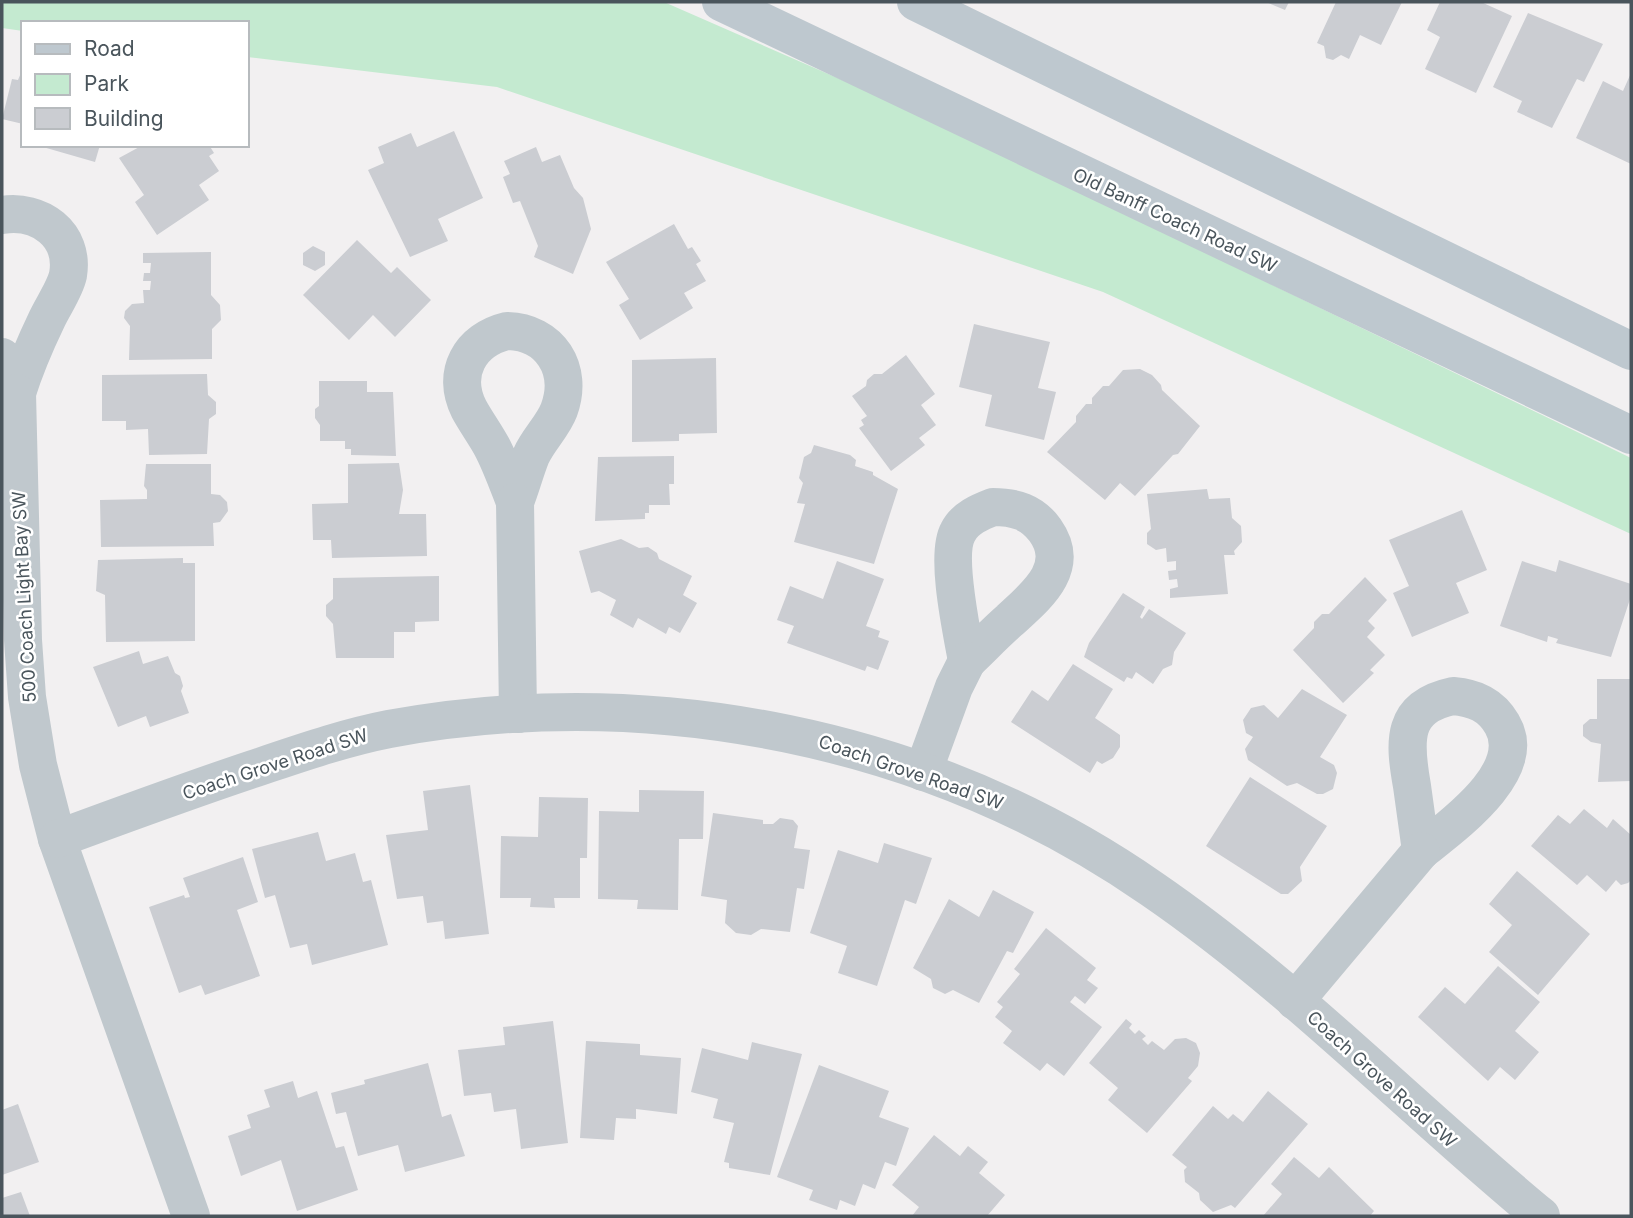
<svg xmlns="http://www.w3.org/2000/svg" width="1633" height="1218" viewBox="0 0 1633 1218" font-family="Inter,sans-serif">
<style>
.green{fill:#c4ead0}
.building{fill:#cbcdd2}
.lines{fill:none;stroke-linecap:round;stroke-linejoin:round}
.street{stroke:#c0c8cd;stroke-width:38}
.secondary{stroke:#bec8cf;stroke-width:38}
.labels{text-anchor:middle;dominant-baseline:central;stroke-width:5;stroke-linejoin:round;paint-order:stroke}
.street-label{font-size:18px;fill:#4a555c;stroke:#fff}
</style>
<rect width="100%" height="100%" fill="#f2f0f1"/>
<polygon class="green" points="2,2 664,2 904,107 1631,458 1631,534 1103,292 497,87 247,57 247,23 23,23 23,31 2,28"/>
<g class="building">
<polygon points="1266,2 1289,2 1285,10"/>
<polygon points="1336,2 1402,2 1381,45 1360,35 1349,59 1341,55 1333,60 1326,58 1324,46 1317,43"/>
<polygon points="1440,2 1481,2 1512,16 1476,93 1425,69 1440,37 1427,30"/>
<polygon points="1528,13 1603,44 1584,82 1577,79 1552,128 1517,112 1522,101 1493,87"/>
<polygon points="23,68 23,124 2,119 12,79 18,80"/>
<polygon points="1631,73 1631,164 1576,138 1603,81 1623,91"/>
<polygon points="454,131 483,198 438,219 448,241 410,257 368,170 384,163 378,147 411,133 417,147"/>
<polygon points="36,145 100,145 95,162"/>
<polygon points="143,145 209,145 214,153 209,156 219,171 199,185 209,200 157,235 135,202 144,195 119,158"/>
<polygon points="536,147 542,162 560,155 574,188 583,198 591,229 573,274 534,257 538,246 520,201 513,203 503,177 510,174 504,161"/>
<polygon points="674,224 688,249 692,247 701,261 696,264 706,281 684,293 693,308 640,340 619,305 629,299 606,262"/>
<polygon points="357,240 391,273 397,267 431,300 395,337 373,315 349,340 303,295"/>
<polygon points="313,246 325,252 325,265 315,271 303,265 303,253"/>
<polygon points="211,252 211,295 220,305 221,320 212,329 212,359 129,360 130,326 124,318 125,311 132,304 144,303 143,290 150,290 151,281 143,281 144,273 150,273 151,263 143,263 143,253"/>
<polygon points="974,324 1050,342 1038,388 1056,392 1044,440 985,426 992,395 959,387"/>
<polygon points="906,355 935,394 921,405 936,425 919,438 925,445 891,471 859,428 864,425 861,420 867,416 852,396 866,386 867,380 874,374 882,374"/>
<polygon points="716,358 717,433 679,434 679,441 632,442 632,360"/>
<polygon points="1140,369 1152,375 1161,385 1162,390 1200,426 1178,454 1173,455 1135,496 1120,483 1105,500 1047,452 1076,422 1076,416 1086,404 1092,404 1092,398 1103,386 1109,386 1123,370"/>
<polygon points="207,374 208,395 216,402 216,414 209,419 207,454 149,455 148,429 126,430 126,421 102,421 102,375"/>
<polygon points="319,381 367,381 367,392 393,392 396,456 351,455 351,449 345,449 345,441 320,441 320,425 315,418 315,409 319,406"/>
<polygon points="814,445 850,455 856,460 855,466 873,472 873,475 898,489 874,564 794,542 805,504 797,503 803,483 799,478 804,457 811,453"/>
<polygon points="674,456 674,484 669,484 670,505 649,505 649,513 645,513 645,519 595,521 598,457"/>
<polygon points="399,463 403,490 399,514 426,514 427,556 332,558 331,540 313,540 312,504 348,503 348,464"/>
<polygon points="146,464 211,464 211,494 220,495 227,502 228,511 220,522 213,523 214,546 101,547 100,500 147,499 147,490 144,486"/>
<polygon points="1207,489 1209,499 1230,498 1232,518 1241,526 1242,542 1234,551 1235,555 1224,555 1228,594 1170,598 1170,589 1178,587 1177,579 1169,580 1168,571 1176,570 1176,561 1167,562 1166,548 1156,550 1147,544 1147,533 1151,529 1147,494"/>
<polygon points="1462,510 1487,570 1456,583 1469,613 1412,637 1393,593 1409,586 1389,540"/>
<polygon points="621,539 639,548 648,547 657,553 659,559 692,576 683,595 697,603 680,633 669,627 666,634 638,618 633,628 610,615 616,600 599,591 591,593 579,551"/>
<polygon points="183,558 183,563 195,563 195,641 106,642 105,595 96,591 98,560"/>
<polygon points="1559,560 1631,584 1631,596 1611,657 1556,643 1558,639 1548,636 1547,642 1500,626 1522,561 1556,572"/>
<polygon points="837,561 884,579 866,626 880,631 878,637 889,641 878,670 867,666 865,671 787,643 794,626 777,620 790,586 823,599"/>
<polygon points="439,576 439,621 415,622 415,632 394,632 394,658 336,658 333,624 326,616 326,605 333,599 333,578"/>
<polygon points="1365,577 1387,600 1368,621 1375,628 1367,637 1385,655 1370,670 1374,673 1343,703 1293,650 1314,628 1314,622 1322,614 1329,614"/>
<polygon points="1123,593 1145,607 1140,617 1142,619 1149,609 1186,633 1174,652 1172,665 1163,669 1153,684 1136,672 1132,679 1127,677 1124,682 1084,657 1089,643"/>
<polygon points="139,651 143,664 168,656 175,673 180,676 183,686 181,691 189,713 150,727 146,716 118,727 93,667"/>
<polygon points="1073,664 1113,689 1095,718 1120,735 1120,747 1113,758 1102,764 1097,761 1090,773 1011,722 1032,690 1048,701"/>
<polygon points="1597,679 1631,679 1631,781 1598,782 1601,744 1591,742 1583,736 1583,725 1590,719 1597,719"/>
<polygon points="1302,689 1347,715 1320,757 1334,765 1337,773 1333,789 1323,794 1317,794 1297,783 1287,786 1248,760 1245,749 1253,737 1246,733 1243,720 1251,708 1264,705 1278,718"/>
<polygon points="1250,777 1327,826 1300,867 1302,881 1288,894 1281,894 1206,846"/>
<polygon points="470,785 489,934 445,939 443,921 427,923 423,896 397,899 386,835 428,830 423,791"/>
<polygon points="639,790 704,791 703,839 679,839 678,910 637,909 638,900 598,899 599,811 639,812"/>
<polygon points="539,797 588,798 587,858 580,858 580,898 554,898 555,908 530,907 531,898 500,898 501,836 538,837"/>
<polygon points="1584,809 1607,828 1613,819 1631,835 1631,880 1628,883 1621,885 1616,880 1606,892 1587,875 1577,885 1531,846 1558,815 1570,824"/>
<polygon points="713,813 763,820 763,824 773,824 780,818 793,820 798,826 794,848 810,850 804,889 797,888 790,932 761,929 751,935 736,933 725,923 727,900 701,896"/>
<polygon points="318,832 326,861 355,853 363,882 371,880 388,945 312,965 307,944 290,948 275,895 265,898 252,849"/>
<polygon points="884,843 932,858 916,904 905,900 877,986 838,973 847,946 810,933 838,850 878,863"/>
<polygon points="243,857 258,902 237,910 260,976 205,995 201,985 179,993 149,907 184,895 185,898 190,897 183,878"/>
<polygon points="1517,871 1590,934 1538,995 1489,952 1512,925 1489,904"/>
<polygon points="993,890 1034,912 1013,953 1007,951 979,1003 953,990 945,994 933,988 931,979 913,968 949,899 979,917"/>
<polygon points="1046,928 1096,968 1087,980 1098,988 1085,1004 1075,996 1070,1002 1102,1027 1064,1076 1047,1063 1040,1071 1003,1043 1012,1031 995,1017 1003,1007 997,1002 1020,974 1014,969"/>
<polygon points="1498,966 1540,1002 1515,1031 1539,1052 1515,1080 1500,1067 1488,1081 1418,1017 1445,987 1465,1004"/>
<polygon points="1126,1019 1132,1024 1129,1028 1135,1034 1139,1030 1146,1036 1142,1039 1148,1045 1152,1041 1164,1050 1175,1039 1186,1038 1196,1043 1200,1053 1198,1066 1188,1078 1192,1081 1147,1133 1108,1100 1118,1088 1089,1063"/>
<polygon points="553,1021 568,1143 521,1149 516,1109 494,1112 491,1093 464,1096 458,1050 505,1045 503,1027"/>
<polygon points="586,1041 640,1044 640,1055 681,1058 677,1114 636,1109 636,1119 616,1118 614,1140 580,1138"/>
<polygon points="752,1042 802,1054 770,1175 729,1168 729,1163 724,1162 734,1123 713,1118 718,1099 691,1092 702,1048 748,1060"/>
<polygon points="428,1063 442,1117 451,1114 465,1156 405,1172 398,1145 358,1156 346,1112 336,1114 331,1093 365,1084 364,1080"/>
<polygon points="819,1065 889,1091 879,1117 909,1128 896,1166 885,1162 875,1189 863,1184 855,1206 840,1200 837,1210 809,1200 813,1190 777,1177"/>
<polygon points="293,1081 298,1098 317,1091 336,1148 344,1146 358,1190 297,1211 281,1160 241,1176 228,1136 251,1128 247,1115 270,1107 264,1090"/>
<polygon points="1268,1091 1308,1124 1235,1208 1231,1205 1213,1212 1200,1200 1199,1193 1185,1182 1184,1170 1187,1167 1172,1155 1213,1106 1228,1119 1233,1114 1243,1122"/>
<polygon points="18,1104 39,1162 2,1175 2,1110"/>
<polygon points="934,1135 960,1156 968,1146 988,1162 979,1173 1005,1195 987,1216 912,1216 919,1207 892,1185"/>
<polygon points="1294,1157 1319,1178 1329,1167 1374,1211 1370,1216 1263,1216 1282,1194 1271,1184"/>
<polygon points="21,1192 30,1216 2,1216 2,1198"/>
</g>
<g class="lines">
<g class="street">
<path d="M2 215C39 209 75 234 68 275 65 289 53 306 47 319 35 344 25 367 17 393L2 357"/>
<path d="M507 331C550 332 574 369 559 410 553 426 538 440 531 456 525 471 521 487 515 502 508 484 501 464 492 447 485 434 476 422 469 409 451 373 470 340 507 331Z"/>
<polyline points="17,393 23,640 27,697 38,765 57,839 191,1216"/>
<polyline points="515,502 518,714"/>
<path d="M993 507C1015 507 1032 512 1045 530 1072 568 1036 596 1010 620 995 633 981 648 967 661 962 633 945 555 958 532 965 518 980 512 993 507Z"/>
<path d="M1453 696C1475 698 1491 705 1502 724 1530 771 1452 826 1421 851 1418 830 1415 807 1412 786 1404 741 1401 707 1453 696Z"/>
<polyline points="923,772 954,687 967,661"/>
<path d="M57 839C122 815 187 791 253 769 298 754 343 738 389 729 652 681 932 736 1152 889 1292 985 1411 1109 1541 1216"/>
<polyline points="1295,1001 1421,851"/>
</g>
<g class="secondary">
<polyline points="721,2 1631,435"/>
<polyline points="916,2 1631,351"/>
</g>
</g>
<g class="labels">
<g class="street-label">
<text transform="translate(1175 220) rotate(25)">Old Banff Coach Road SW</text>
<text transform="translate(24 597) rotate(-93)">500 Coach Light Bay SW</text>
<text transform="translate(275 764) rotate(-18)">Coach Grove Road SW</text>
<text transform="translate(911 772) rotate(19)">Coach Grove Road SW</text>
<text transform="translate(1382 1079) rotate(42)">Coach Grove Road SW</text>
</g>
</g>
<rect width="1633" height="1218" fill="none" stroke="#4a555c" stroke-width="7"/>
<rect x="21" y="21" width="228" height="126" fill="#ffffff" stroke="#b7bbbe" stroke-width="2"/>
<rect x="35" y="44" width="35" height="10" fill="#bec8cf" stroke="#b7bbbe" stroke-width="2"/>
<text x="84" y="56" font-size="21" fill="#4a555c">Road</text>
<rect x="35" y="74" width="35" height="21" fill="#c4ead0" stroke="#b7bbbe" stroke-width="2"/>
<text x="84" y="91" font-size="21" fill="#4a555c">Park</text>
<rect x="35" y="108" width="35" height="21" fill="#cbcdd2" stroke="#b7bbbe" stroke-width="2"/>
<text x="84" y="126" font-size="21" fill="#4a555c">Building</text>
</svg>
